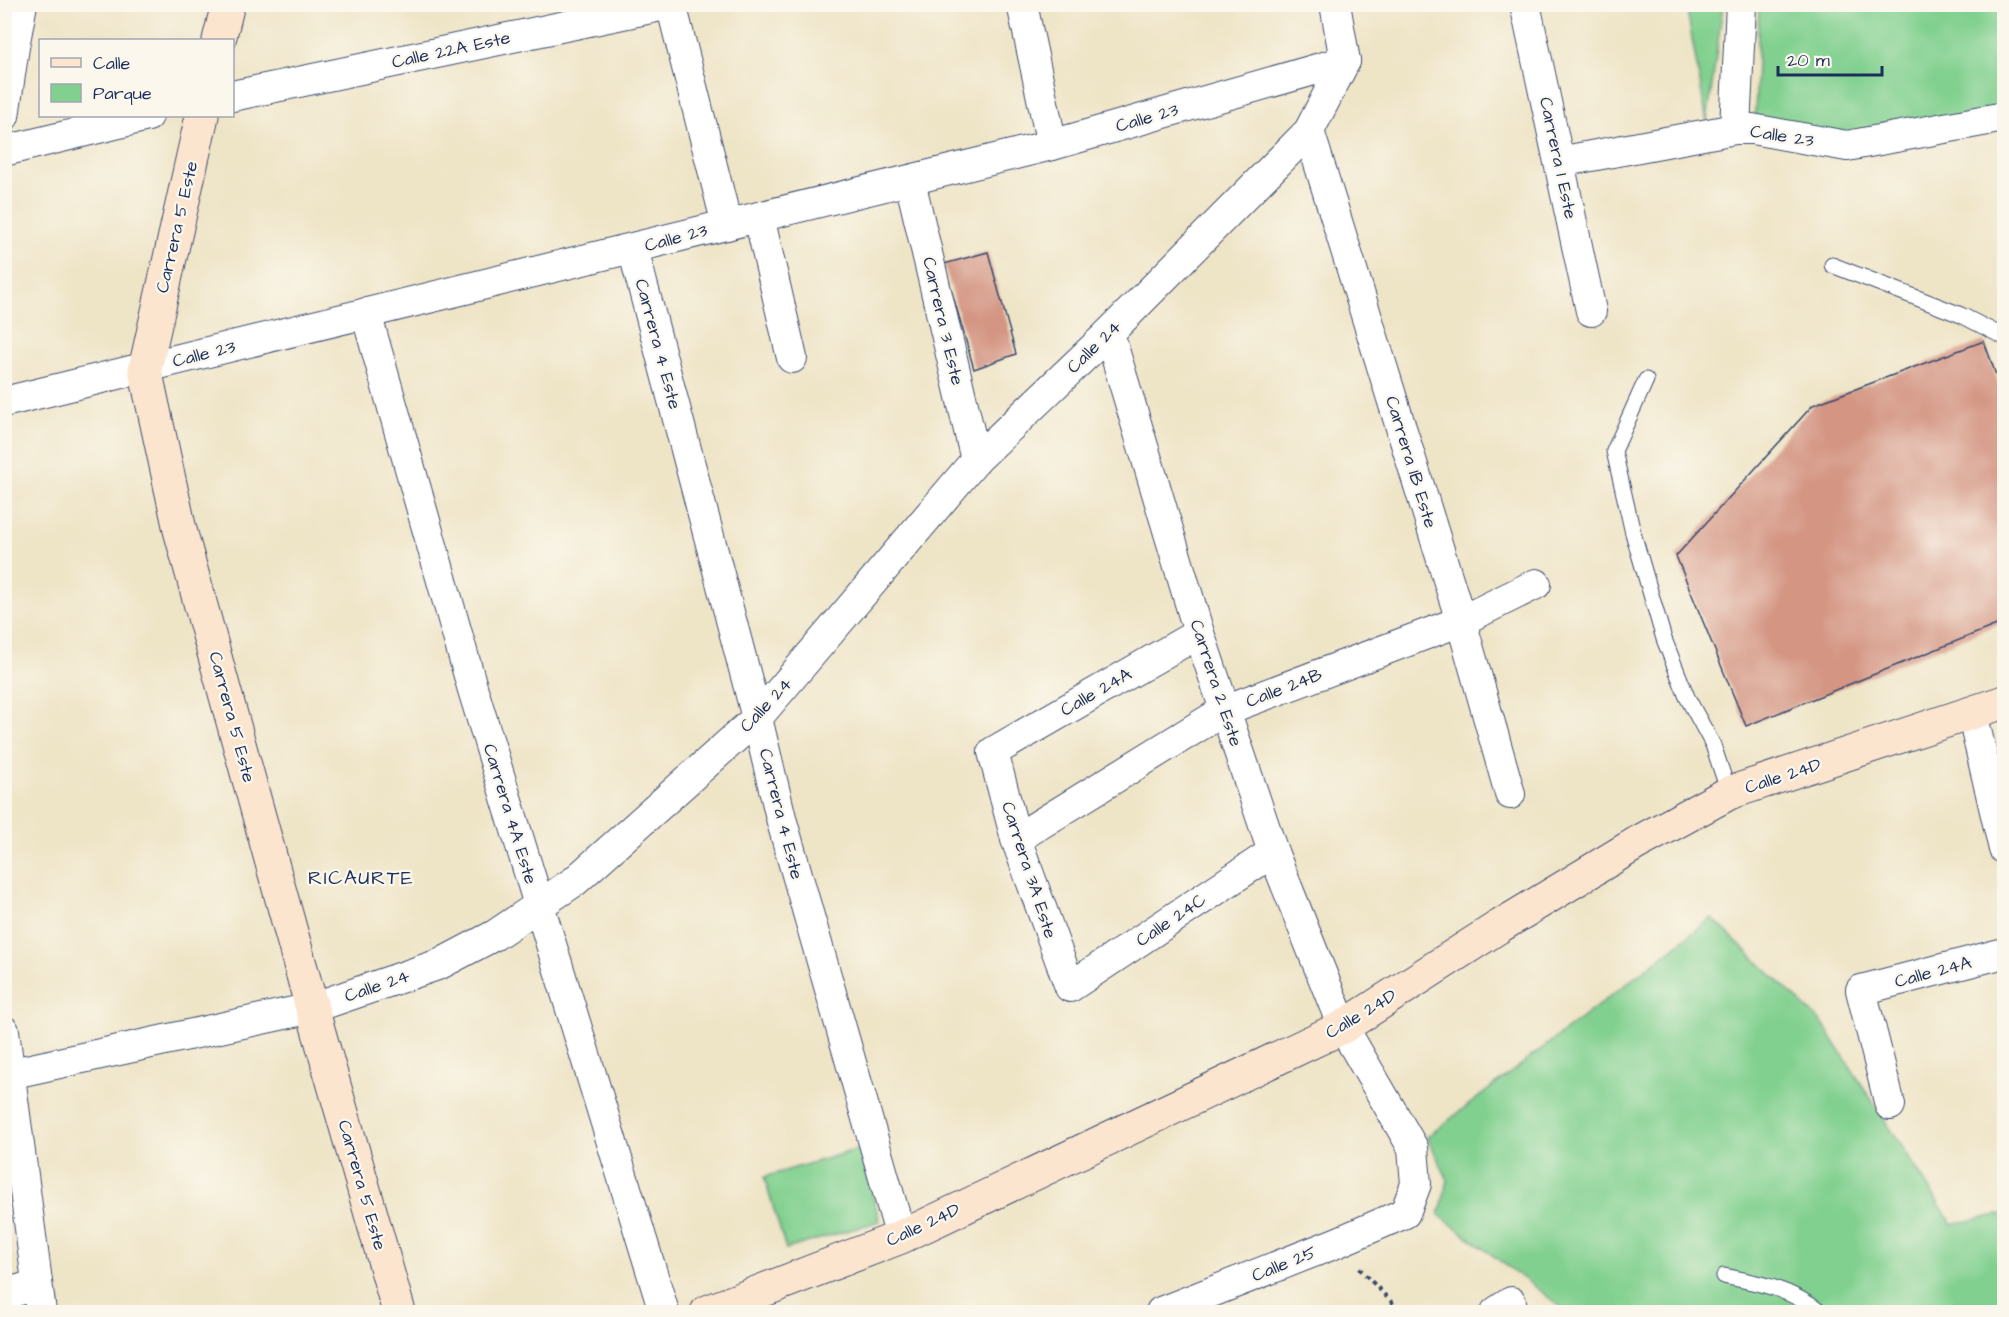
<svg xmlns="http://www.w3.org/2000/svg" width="2009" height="1317" viewBox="0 0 2009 1317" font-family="'Architects Daughter',sans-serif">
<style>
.green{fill:#81d08f;stroke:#4e8076;stroke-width:1.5}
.building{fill:#d49583}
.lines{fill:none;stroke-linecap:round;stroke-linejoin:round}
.lane-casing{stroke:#3b4a6e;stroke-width:17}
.street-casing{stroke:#3b4a6e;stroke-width:32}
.secondary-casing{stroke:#3b4a6e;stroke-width:35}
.path{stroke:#3b4a6e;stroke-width:4;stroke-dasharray:4.5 4.5;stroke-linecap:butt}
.lane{stroke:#fff;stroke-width:15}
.street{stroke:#fff;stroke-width:30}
.secondary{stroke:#fce5cf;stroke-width:33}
.labels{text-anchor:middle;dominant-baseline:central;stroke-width:4.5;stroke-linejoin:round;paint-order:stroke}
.street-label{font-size:18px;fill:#1b2f5e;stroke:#fbf7ec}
.neighbourhood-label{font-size:20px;letter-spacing:1.5px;fill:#1b2f5e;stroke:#fbf7ec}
</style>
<rect width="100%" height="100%" fill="#fbf7ec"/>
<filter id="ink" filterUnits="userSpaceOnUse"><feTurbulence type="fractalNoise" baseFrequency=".0167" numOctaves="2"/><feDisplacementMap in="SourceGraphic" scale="12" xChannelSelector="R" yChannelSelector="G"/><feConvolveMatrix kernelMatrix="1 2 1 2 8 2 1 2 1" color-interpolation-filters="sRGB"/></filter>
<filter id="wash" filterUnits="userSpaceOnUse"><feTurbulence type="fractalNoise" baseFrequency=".008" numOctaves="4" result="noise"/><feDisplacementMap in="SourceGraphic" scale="24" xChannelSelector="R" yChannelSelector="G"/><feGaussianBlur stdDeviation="1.35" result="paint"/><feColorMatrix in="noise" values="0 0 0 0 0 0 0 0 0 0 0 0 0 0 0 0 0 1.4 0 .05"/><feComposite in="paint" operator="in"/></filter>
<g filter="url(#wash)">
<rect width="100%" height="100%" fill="#eee4c6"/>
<g class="green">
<polygon points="1686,5 1723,5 1707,122"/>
<polygon points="1759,5 2004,5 2004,109 1869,134 1818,132 1755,117"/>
<polygon points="1712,918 1822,1023 1952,1224 2004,1214 2004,1312 1568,1312 1439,1215 1448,1180 1427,1137"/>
<polygon points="859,1149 880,1221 786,1249 764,1177"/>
</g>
<g id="blocks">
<g class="building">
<polygon points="988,252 1016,354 974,369 944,264"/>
<polygon points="1984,341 2004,398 2004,622 1746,726 1676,556 1813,405"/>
</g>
</g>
</g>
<g filter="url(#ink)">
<use href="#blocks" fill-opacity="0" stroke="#3b4a6e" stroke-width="1.5"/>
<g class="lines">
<g class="lane-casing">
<g id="lane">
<polyline points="1832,265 1961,315 2004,337"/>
<polyline points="1646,380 1614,451 1633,533 1664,639 1687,697 1713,745 1729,793"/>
<path d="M1724 1276C1760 1283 1791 1289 1820 1312"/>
</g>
</g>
<g class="street-casing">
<g id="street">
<polyline points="671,4 727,225"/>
<polyline points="1022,4 1052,145"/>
<polyline points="1335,4 1345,61"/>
<polyline points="1525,4 1591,311"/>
<polyline points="232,96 670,4"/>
<polyline points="4,116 14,47 22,4"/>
<polyline points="1735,129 1741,4"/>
<polyline points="1309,131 1461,621 1510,794"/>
<polyline points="4,151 148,116"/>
<polyline points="1559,162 1735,129 1752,129 1847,146 2004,117"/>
<polyline points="910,181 976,460"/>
<polyline points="759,217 792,358"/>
<polyline points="633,249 757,718 782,822 901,1237"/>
<polyline points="366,313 473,690 664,1312"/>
<polyline points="1109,333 1199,633 1273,852 1343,1027 1413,1148 1416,1184 1405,1213 1336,1243 1161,1312"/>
<polyline points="4,402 1052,145 1345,61"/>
<polyline points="1199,633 993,752 1016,839 1070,987 1273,852"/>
<polyline points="1972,713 2004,849"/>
<polyline points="1016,839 1225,710 1461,621 1536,584"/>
<polyline points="4,1031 41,1312"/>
<polyline points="4,1075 312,1008 440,964 495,935 575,881 757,718 976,460 1109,333 1309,131 1345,61"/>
<polyline points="1890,1105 1861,990 2004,953"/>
<polyline points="4,1295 37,1284"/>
<polyline points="1496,1312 1511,1302"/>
</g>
</g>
<g class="secondary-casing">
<g id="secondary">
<polyline points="219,40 228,4"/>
<polyline points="202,116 145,369 180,530 312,1008 399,1312"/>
<polyline points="707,1312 901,1237 1343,1027 1500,926 1637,843 1729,793 2004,702"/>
</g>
</g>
<polyline class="path" points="1359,1268 1401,1312"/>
<use href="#lane" class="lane"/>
<use href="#street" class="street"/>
<use href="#secondary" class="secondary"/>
</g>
</g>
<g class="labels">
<g class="street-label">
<text transform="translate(451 50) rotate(-12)">Calle 22A Este</text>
<text transform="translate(1147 118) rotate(-16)">Calle 23</text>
<text transform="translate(1782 136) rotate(9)">Calle 23</text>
<text transform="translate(1558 158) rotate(78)">Carrera 1 Este</text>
<text transform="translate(177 227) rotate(-77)">Carrera 5 Este</text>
<text transform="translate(676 238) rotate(-15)">Calle 23</text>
<text transform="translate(943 321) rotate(77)">Carrera 3 Este</text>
<text transform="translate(658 344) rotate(75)">Carrera 4 Este</text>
<text transform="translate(1094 347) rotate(-44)">Calle 24</text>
<text transform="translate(204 354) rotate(-14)">Calle 23</text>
<text transform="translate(1411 462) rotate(73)">Carrera 1B Este</text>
<text transform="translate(1216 683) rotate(72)">Carrera 2 Este</text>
<text transform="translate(1284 688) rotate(-21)">Calle 24B</text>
<text transform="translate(1096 692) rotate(-30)">Calle 24A</text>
<text transform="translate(766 705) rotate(-47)">Calle 24</text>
<text transform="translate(232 717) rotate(75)">Carrera 5 Este</text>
<text transform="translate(1783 776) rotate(-18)">Calle 24D</text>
<text transform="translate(510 814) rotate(73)">Carrera 4A Este</text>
<text transform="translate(781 814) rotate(76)">Carrera 4 Este</text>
<text transform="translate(1029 870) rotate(72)">Carrera 3A Este</text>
<text transform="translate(1171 920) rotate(-34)">Calle 24C</text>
<text transform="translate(1933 972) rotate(-15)">Calle 24A</text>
<text transform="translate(377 986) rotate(-19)">Calle 24</text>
<text transform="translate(1361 1014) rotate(-31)">Calle 24D</text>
<text transform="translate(362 1185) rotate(74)">Carrera 5 Este</text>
<text transform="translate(923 1225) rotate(-25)">Calle 24D</text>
<text transform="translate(1284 1264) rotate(-22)">Calle 25</text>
</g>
<g class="neighbourhood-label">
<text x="361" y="878">RICAURTE</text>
</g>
</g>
<rect width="2009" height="1317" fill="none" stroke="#fbf7ec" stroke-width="24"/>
<rect x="39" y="39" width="195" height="78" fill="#fbf7ec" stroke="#a1a7b3" stroke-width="1.5"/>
<rect x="51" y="58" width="30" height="9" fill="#fce5cf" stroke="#a1a7b3" stroke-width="1.5"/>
<text x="93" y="69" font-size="18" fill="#1b2f5e">Calle</text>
<rect x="51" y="84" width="30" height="18" fill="#81d08f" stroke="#a1a7b3" stroke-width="1.5"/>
<text x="93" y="99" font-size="18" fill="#1b2f5e">Parque</text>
<path d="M1778 66v9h104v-9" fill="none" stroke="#1b2f5e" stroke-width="3"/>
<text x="1787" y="66" font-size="18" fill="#1b2f5e" stroke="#fbf7ec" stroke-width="4.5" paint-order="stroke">20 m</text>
</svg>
